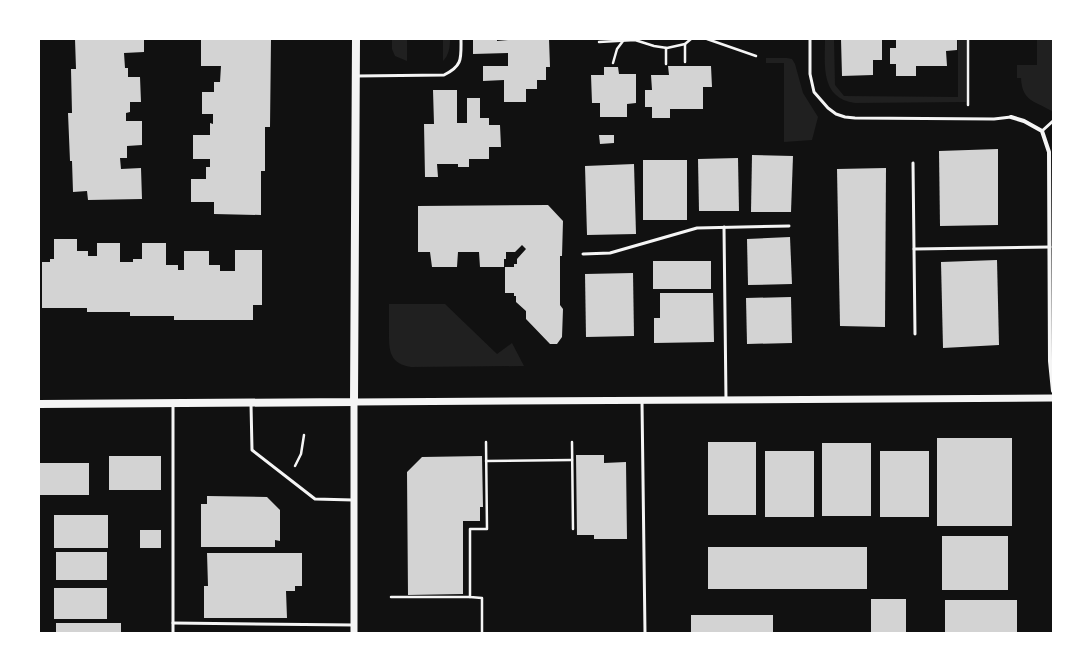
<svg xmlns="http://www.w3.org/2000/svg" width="1092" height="672" viewBox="0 0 1092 672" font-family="'Space Grotesk',sans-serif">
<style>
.green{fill:#202020}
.building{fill:#d3d3d3}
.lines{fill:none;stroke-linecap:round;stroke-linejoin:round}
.path{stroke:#f5f5f5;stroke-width:2.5}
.service{stroke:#f5f5f5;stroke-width:3}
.minor{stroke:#f5f5f5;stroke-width:4}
.tertiary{stroke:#f5f5f5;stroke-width:7}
.secondary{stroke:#f5f5f5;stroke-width:8}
</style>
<rect width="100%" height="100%" fill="#111"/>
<g class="green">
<path d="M392 39H450C450 47 449 55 443 61V40H407V61L395 56 392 49Z"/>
<path d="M825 39H834L835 85 844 96 958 97V39H966V102L855 103C820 98 825 65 825 39Z"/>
<path d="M1037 39H1053V112C1037 101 1022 103 1021 78H1017V65H1037Z"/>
<polygon points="766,58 787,58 792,59 795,64 803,93 818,117 812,140 784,142 784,63 766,63"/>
<path d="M389 304H445L497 354 512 343 524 366 411 367C388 363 389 349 389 329 389 320 389 312 389 304Z"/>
</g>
<g class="building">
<polygon points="75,39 144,39 144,52 124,53 125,68 128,68 128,77 140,77 141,102 130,102 130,112 126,113 126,121 142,121 142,145 127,146 127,158 120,158 121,169 141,168 142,199 88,200 87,191 73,192 72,161 70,161 68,113 72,113 71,69 76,69"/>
<polygon points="201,39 271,39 270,127 265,127 265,171 261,171 261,215 214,214 214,202 191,202 191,179 206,179 206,167 210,167 210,159 193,159 193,135 210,135 210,123 213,124 213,114 202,114 202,92 214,92 214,82 220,82 221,66 201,66"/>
<polygon points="473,39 497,39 497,41 508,40 508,39 549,39 550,67 546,67 546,80 537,80 537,89 526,89 526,102 504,102 504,80 483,81 483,66 508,66 508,53 473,54"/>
<polygon points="841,39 882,39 882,60 873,60 873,75 842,76"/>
<polygon points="896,39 957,39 957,50 946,51 947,66 916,66 916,76 896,76 896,64 890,64 890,48 896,48"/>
<polygon points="668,66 711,66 712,87 703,87 703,109 670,109 670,118 652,118 652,107 645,107 645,90 652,90 651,75 669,75"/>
<polygon points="604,67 618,67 619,74 636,74 636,103 627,104 627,117 600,117 600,103 592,103 591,75 604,75"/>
<polygon points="433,90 457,90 457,123 467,123 467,98 480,98 480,118 489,118 489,125 500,125 501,147 489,147 489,159 469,159 469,167 458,167 458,164 437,164 438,177 425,177 424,124 434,124"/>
<polygon points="599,135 614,135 614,143 600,144"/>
<polygon points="998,149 998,225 940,226 939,151"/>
<polygon points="752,155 793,156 791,212 751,212"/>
<polygon points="738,158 739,211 699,211 698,159"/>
<rect x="643" y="160" width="44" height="60"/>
<polygon points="634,164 636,234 587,235 585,166"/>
<polygon points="886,168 885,327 840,326 837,169"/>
<polygon points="548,205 563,221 562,256 560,256 560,305 563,309 562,337 557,344 550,344 526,319 526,311 516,302 516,296 514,296 514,293 505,293 505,267 514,267 514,264 517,264 517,259 526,249 522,245 515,252 506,252 506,259 504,259 504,267 480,267 479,252 458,252 457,267 432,267 430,252 418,252 418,206"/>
<polygon points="790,237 792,284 748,285 747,239"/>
<polygon points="54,239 77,239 77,251 88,251 88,256 97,256 97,243 120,243 120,262 133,262 133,259 142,259 142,243 166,243 166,265 178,265 178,270 184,270 184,251 209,251 209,265 220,265 220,271 235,271 235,250 262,250 262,305 253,305 253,320 174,320 174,316 130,316 130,312 87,312 87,308 42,308 42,262 50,262 50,259 54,259"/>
<polygon points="997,260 999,345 943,348 941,262"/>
<rect x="653" y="261" width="58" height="28"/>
<polygon points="633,273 634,336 586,337 585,274"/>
<polygon points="660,293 713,293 714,342 654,343 654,318 660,318"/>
<polygon points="791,297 792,343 747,344 746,298"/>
<rect x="937" y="438" width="75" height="88"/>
<rect x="708" y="442" width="48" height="73"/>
<rect x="822" y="443" width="49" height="73"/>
<rect x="765" y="451" width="49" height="66"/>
<rect x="880" y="451" width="49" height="66"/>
<polygon points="576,455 604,455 604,463 626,462 627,539 594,539 594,535 577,535"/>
<rect x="109" y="456" width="52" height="34"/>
<polygon points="482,456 483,507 480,507 480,521 463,521 463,594 408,595 407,472 422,457"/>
<rect x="39" y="463" width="50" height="32"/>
<polygon points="207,496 267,497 280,510 280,541 275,540 275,547 201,547 201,504 207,504"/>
<rect x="54" y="515" width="54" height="33"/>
<rect x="140" y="530" width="21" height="18"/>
<rect x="942" y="536" width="66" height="54"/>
<rect x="708" y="547" width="159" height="42"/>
<rect x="56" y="552" width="51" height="28"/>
<polygon points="207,553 302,553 302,586 295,586 295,591 286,591 287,618 204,618 204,586 208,586"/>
<rect x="54" y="588" width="53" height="31"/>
<rect x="871" y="599" width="35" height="34"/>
<rect x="945" y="600" width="72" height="33"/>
<rect x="691" y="615" width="82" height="18"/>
<rect x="56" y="623" width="65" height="10"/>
</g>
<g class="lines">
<g class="path">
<polyline points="707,39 756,56"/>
<polyline points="968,39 968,105"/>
<polyline points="599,42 635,40 654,46 667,48 685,44 691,39"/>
<polyline points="685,44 685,62"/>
<polyline points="666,48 666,64"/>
<polyline points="613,63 617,49 623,41"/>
<polyline points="572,442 573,529"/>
<polyline points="486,461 572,460"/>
<polyline points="295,466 301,454 304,435"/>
<polyline points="391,597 470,597"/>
<polyline points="482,633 482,598 470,597 470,529 487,529 486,442"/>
</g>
<g class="service">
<polyline points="810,39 810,74 814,92 828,108 836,114 845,117 855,118 994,119 1011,117"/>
<path d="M357 76 444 75C463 66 461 58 461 39"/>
<polyline points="1042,131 1053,121"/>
<polyline points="913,163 915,334"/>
<polyline points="724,227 726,400"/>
<polyline points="914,249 1050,247"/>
<polyline points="583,254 610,253 697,228 789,226"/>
<polyline points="642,402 645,633"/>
<polyline points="251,404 252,450 315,499 353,500"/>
<polyline points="173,623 354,625"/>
<polyline points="173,633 173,405"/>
</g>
<polyline class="minor" points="1011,117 1024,121 1042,131 1049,152 1050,361 1053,391"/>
<polyline class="tertiary" points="354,633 354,402 1053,398"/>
<polyline class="secondary" points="39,404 354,402 356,39"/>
</g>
<rect width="1092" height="672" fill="none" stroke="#ffffff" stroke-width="80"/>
</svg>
